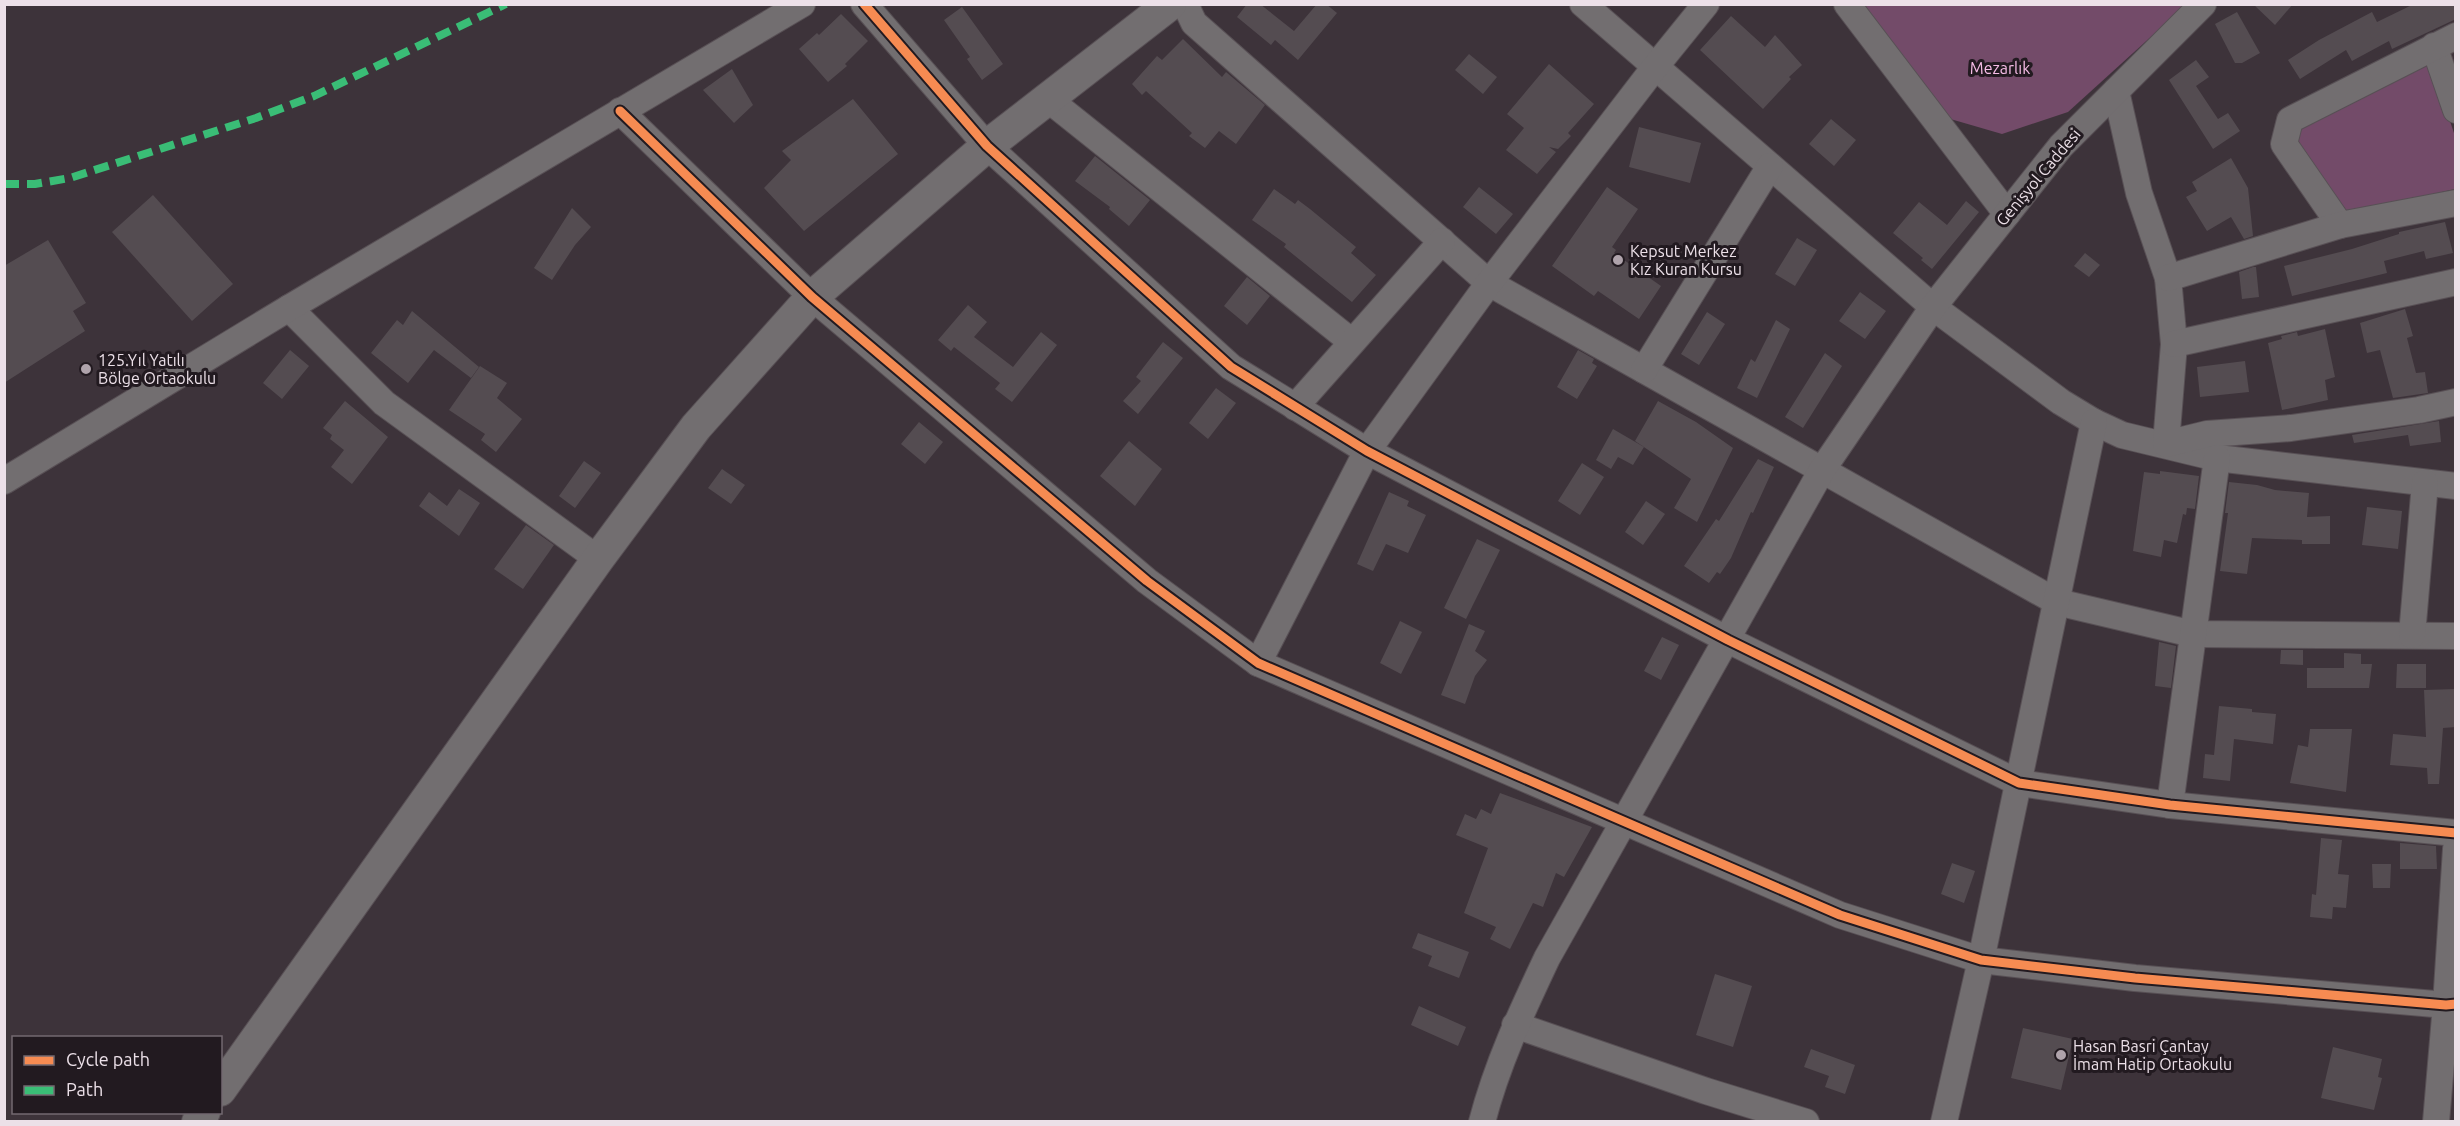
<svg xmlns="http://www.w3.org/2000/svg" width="2460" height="1126" viewBox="0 0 2460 1126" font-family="Ubuntu,sans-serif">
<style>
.green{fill:#734b69}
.building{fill:#544c51}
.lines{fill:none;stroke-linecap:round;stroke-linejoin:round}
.minor-casing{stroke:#585055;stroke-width:28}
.tertiary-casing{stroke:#585055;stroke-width:34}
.minor{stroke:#726e70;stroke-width:26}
.tertiary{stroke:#726e70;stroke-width:32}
.quiet{stroke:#3abd76;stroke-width:8;stroke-dasharray:15 8;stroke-linecap:butt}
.cycleway-casing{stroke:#221a20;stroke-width:13}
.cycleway{stroke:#f68b52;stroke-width:9}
.poi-dot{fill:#afa3ab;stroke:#221a20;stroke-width:2}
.labels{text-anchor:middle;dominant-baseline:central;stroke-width:6;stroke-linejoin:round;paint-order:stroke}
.park-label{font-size:16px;fill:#f7bde7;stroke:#221a20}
.street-label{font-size:16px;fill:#ece0e8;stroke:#221a20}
.poi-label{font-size:16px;fill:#ece0e8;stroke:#221a20;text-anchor:start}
</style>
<rect width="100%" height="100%" fill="#3d333a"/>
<g class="green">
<polygon points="1839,5 2186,5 2068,112 2002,134 1916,109"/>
<polygon points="2428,56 2455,136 2455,189 2345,214 2295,142 2300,130"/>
</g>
<g class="building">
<polygon points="1247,4 1260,4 1294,31 1317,4 1326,4 1337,13 1298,60 1275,40 1271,45 1237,17"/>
<polygon points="2253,4 2293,4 2275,25"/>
<polygon points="2414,4 2456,4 2456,19 2392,49 2389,41 2352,61 2346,50 2300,79 2288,60 2319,40 2372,12 2377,22"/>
<polygon points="962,7 1003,64 982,80 967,59 970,57 944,20"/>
<polygon points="2237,12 2260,53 2242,63 2235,63 2215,24"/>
<polygon points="841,14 868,41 845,64 847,66 828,82 799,49 817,33 819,35"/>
<polygon points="1731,16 1765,47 1775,35 1802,65 1789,77 1791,79 1763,109 1700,50"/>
<polygon points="1183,39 1222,77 1226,72 1265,105 1236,144 1219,131 1205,148 1189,136 1192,133 1146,91 1142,95 1132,84 1157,56 1162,60"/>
<polygon points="1469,54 1497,77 1483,94 1455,70"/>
<polygon points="2196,60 2209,77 2196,86 2218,119 2228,113 2240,131 2213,149 2169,80"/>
<polygon points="1549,64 1594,104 1568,133 1571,136 1558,149 1549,147 1556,152 1537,174 1506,150 1524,128 1507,114"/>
<polygon points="732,69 753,105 734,123 703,90"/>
<polygon points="853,99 898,154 804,231 764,188 791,160 782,151"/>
<polygon points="1831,119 1856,140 1834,166 1809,144"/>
<polygon points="1639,127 1701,143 1690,183 1629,167"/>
<polygon points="1095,156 1150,200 1129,226 1109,209 1110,207 1075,181"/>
<polygon points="2231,158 2248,188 2253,236 2244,239 2231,217 2207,231 2186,197 2197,191 2192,182"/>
<polygon points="1479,187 1513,214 1496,234 1463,207"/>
<polygon points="1607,187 1638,209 1612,247 1616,250 1614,253 1661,286 1639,319 1598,291 1594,296 1552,266"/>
<polygon points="1274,189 1295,204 1298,200 1310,209 1356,247 1351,253 1376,275 1352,302 1284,247 1286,244 1252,220"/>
<polygon points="153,195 233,284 192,321 112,232"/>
<polygon points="1966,201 1979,212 1932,269 1921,260 1923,258 1893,233 1919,202 1947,225"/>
<polygon points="572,208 591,227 575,245 552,280 534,268"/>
<polygon points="2445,222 2453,253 2426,259 2424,251 2384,261 2387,273 2292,296 2284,266 2352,249 2399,234 2399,232"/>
<polygon points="1797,238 1817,250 1795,286 1775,274"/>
<polygon points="48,240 86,303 73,311 85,331 4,383 4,266"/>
<polygon points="2085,253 2100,265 2089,277 2074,266"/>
<polygon points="2253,267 2256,267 2259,297 2242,299 2239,272"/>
<polygon points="1247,277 1270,296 1247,325 1224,306"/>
<polygon points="1860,292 1886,311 1865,339 1839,321"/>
<polygon points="968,305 987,322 974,337 1013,367 1041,332 1057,345 1012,402 995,389 1000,383 954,347 951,351 938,340"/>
<polygon points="2405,309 2413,336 2407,338 2416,373 2425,372 2428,393 2393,398 2380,350 2367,353 2360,323"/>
<polygon points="412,311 479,367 471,378 434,350 408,383 371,353 397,320 403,325"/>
<polygon points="1707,312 1725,324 1699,365 1681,354"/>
<polygon points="1776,320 1790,329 1757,398 1737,388 1751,359 1755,362"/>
<polygon points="2325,329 2335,377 2325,380 2328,400 2282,410 2268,343 2282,339 2281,336 2297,332 2298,336"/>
<polygon points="1163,342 1183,358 1138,414 1123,401 1141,381 1136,377"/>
<polygon points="290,350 309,366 282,399 263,383"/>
<polygon points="1578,350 1594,359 1592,363 1597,366 1577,399 1557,387"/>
<polygon points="1825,353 1842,366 1803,428 1785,417"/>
<polygon points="2245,361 2249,392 2200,397 2197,367"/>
<polygon points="480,366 507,383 497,398 522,419 496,452 481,440 485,434 449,410"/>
<polygon points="1216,388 1236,403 1208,439 1189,423"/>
<polygon points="345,401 388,437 352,484 331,467 344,450 330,439 332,435 323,428"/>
<polygon points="1658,401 1696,422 1733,448 1697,522 1674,508 1691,479 1635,441"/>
<polygon points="2439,421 2441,442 2410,446 2408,435 2354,443 2352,435"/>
<polygon points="919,422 943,442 925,464 901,444"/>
<polygon points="1613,429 1644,447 1633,465 1618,457 1611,469 1596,460"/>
<polygon points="1129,441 1162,469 1135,506 1100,476"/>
<polygon points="1758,459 1774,467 1753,513 1751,512 1731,558 1720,574 1717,572 1709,583 1684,566 1716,519 1719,521"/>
<polygon points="584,461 601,473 575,508 559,496"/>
<polygon points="1582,463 1604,477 1580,515 1558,501"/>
<polygon points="722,469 745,485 731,504 708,488"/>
<polygon points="2160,471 2199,476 2195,509 2187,508 2186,515 2183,514 2177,543 2164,540 2161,557 2133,551 2144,472 2160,474"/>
<polygon points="2229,482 2257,485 2275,490 2309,493 2307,517 2330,516 2330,544 2302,544 2302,540 2252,538 2247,574 2220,571 2228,513 2225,513"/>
<polygon points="459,489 480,503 459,536 419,506 429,492 447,506"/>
<polygon points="1389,492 1409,501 1407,506 1426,515 1408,553 1386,544 1373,571 1357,564"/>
<polygon points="1646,501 1665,514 1643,545 1625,532"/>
<polygon points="2367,507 2402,511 2398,549 2362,545"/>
<polygon points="526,525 554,545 523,589 494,569"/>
<polygon points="1477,539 1500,550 1466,619 1444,608"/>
<polygon points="1400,621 1422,632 1401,674 1380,663"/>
<polygon points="1469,624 1485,631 1475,651 1487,660 1475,676 1465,704 1441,695"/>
<polygon points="1662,637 1679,645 1661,680 1644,671"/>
<polygon points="2159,642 2176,646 2171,688 2155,686"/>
<polygon points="2281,650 2303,650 2303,665 2280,664"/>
<polygon points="2344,653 2361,654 2361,664 2372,664 2369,688 2307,688 2307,668 2344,668"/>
<polygon points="2397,664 2426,664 2426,688 2396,688"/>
<polygon points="2456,689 2456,727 2443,728 2439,784 2428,784 2427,768 2390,765 2393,734 2426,737 2424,690"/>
<polygon points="2219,706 2252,709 2252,712 2276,714 2273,744 2234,739 2230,781 2203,778 2205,754 2214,755"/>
<polygon points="2310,729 2352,729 2346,792 2290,783 2298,745 2308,747"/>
<polygon points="1500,793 1592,827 1564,877 1556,873 1543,907 1533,903 1510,949 1490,939 1496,927 1464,913 1488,848 1456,835 1465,814 1476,819 1481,809 1491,814"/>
<polygon points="2321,838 2342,840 2338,874 2349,875 2346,908 2333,907 2332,919 2310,917 2312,894 2316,895"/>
<polygon points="2400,843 2436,846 2437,869 2400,869"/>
<polygon points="1952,863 1975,871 1964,903 1941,894"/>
<polygon points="2372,864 2391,864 2390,888 2373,888"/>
<polygon points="1418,933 1469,952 1459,978 1428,966 1432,956 1412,948"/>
<polygon points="1715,974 1752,986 1733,1047 1696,1035"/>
<polygon points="1419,1006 1466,1027 1458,1046 1411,1025"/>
<polygon points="2023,1028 2073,1039 2061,1090 2011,1078"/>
<polygon points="2333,1047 2382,1059 2378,1077 2382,1078 2374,1110 2321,1098"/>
<polygon points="1811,1049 1855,1065 1845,1094 1825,1087 1829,1076 1804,1067"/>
</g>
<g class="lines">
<g class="minor-casing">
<g id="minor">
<polyline points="864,4 987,146 1231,367 1367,451 1728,640 2019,783 2170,805 2456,833"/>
<polyline points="1185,4 1194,23 1489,283 2057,602 2193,634 2456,636"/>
<polyline points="1583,4 1933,307 2061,402 2094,422 2122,435 2217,458 2456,486"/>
<polyline points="1847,4 2007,214"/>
<polyline points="2434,46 2456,110"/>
<polyline points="2116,91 2139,193 2168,278 2174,344 2166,444 2207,434 2291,428 2419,410 2456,402"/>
<polyline points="1048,99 1352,342"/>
<polyline points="620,111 812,297 1147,581 1258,663 1840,915 1981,960 2135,978 2446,1005 2456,1004"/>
<polyline points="2340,225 2284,144 2290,120 2456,36"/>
<polyline points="2168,278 2340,225 2456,203"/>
<polyline points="289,308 384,403 598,559"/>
<polyline points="2174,344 2456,282"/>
<polyline points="1644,370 1770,166"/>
<polyline points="1295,407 1442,241"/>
<polyline points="4,481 289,308 802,4"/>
<polyline points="2412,635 2425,483"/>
<polyline points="1258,663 1367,451 1489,283 1655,67 1706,4"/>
<polyline points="2170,805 2217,458"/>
<polyline points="1515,1025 1706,1091 1806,1122"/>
<path d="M1482 1122C1497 1064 1522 1011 1547 958L1822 470 1933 307 2061 146 2203 4"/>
<polyline points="1944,1122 1981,960 2094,422"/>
<polyline points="2436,1122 2446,1005 2456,849"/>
</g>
</g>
<g class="tertiary-casing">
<g id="tertiary">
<polyline points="220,1090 598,559 696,427 812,297 987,146 1170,4"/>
<polyline points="198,1122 204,1112"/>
</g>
</g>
<use href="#minor" class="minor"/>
<use href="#tertiary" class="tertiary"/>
<polyline class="quiet" points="4,184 35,184 70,178 256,118 314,96 506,4"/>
<g class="cycleway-casing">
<g id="cycleway">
<polyline points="864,4 987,146 1231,367 1367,451 1728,640 2019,783 2170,805 2456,833"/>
<polyline points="620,111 812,297 1147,581 1258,663 1840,915 1981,960 2135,978 2446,1005 2456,1004"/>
</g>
</g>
<use href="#cycleway" class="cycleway"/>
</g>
<g class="poi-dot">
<circle cx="1618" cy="260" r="6"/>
<circle cx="86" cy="369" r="6"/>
<circle cx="2061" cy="1055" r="6"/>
</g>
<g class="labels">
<g class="park-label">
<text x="2000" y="68">Mezarlık</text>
</g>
<g class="street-label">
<text transform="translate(2038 177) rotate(-50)">Genişyol Caddesi</text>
</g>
<g class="poi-label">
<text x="1630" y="251">Kepsut Merkez<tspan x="1630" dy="18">Kız Kuran Kursu</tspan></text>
<text x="98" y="360">125.Yıl Yatılı<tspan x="98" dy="18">Bölge Ortaokulu</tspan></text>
<text x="2073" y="1046">Hasan Basri Çantay<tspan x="2073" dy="18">İmam Hatip Ortaokulu</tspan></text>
</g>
</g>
<rect width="2460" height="1126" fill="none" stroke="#ece0e8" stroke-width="12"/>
<rect x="12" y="1036" width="210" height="78" fill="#221a20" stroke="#736970" stroke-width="1.5"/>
<rect x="24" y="1056" width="30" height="9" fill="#f68b52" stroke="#736970" stroke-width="1.5"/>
<text x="66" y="1066" font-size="18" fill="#ece0e8">Cycle path</text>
<rect x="24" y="1086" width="30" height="9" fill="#3abd76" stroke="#736970" stroke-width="1.5"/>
<text x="66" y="1096" font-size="18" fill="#ece0e8">Path</text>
</svg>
